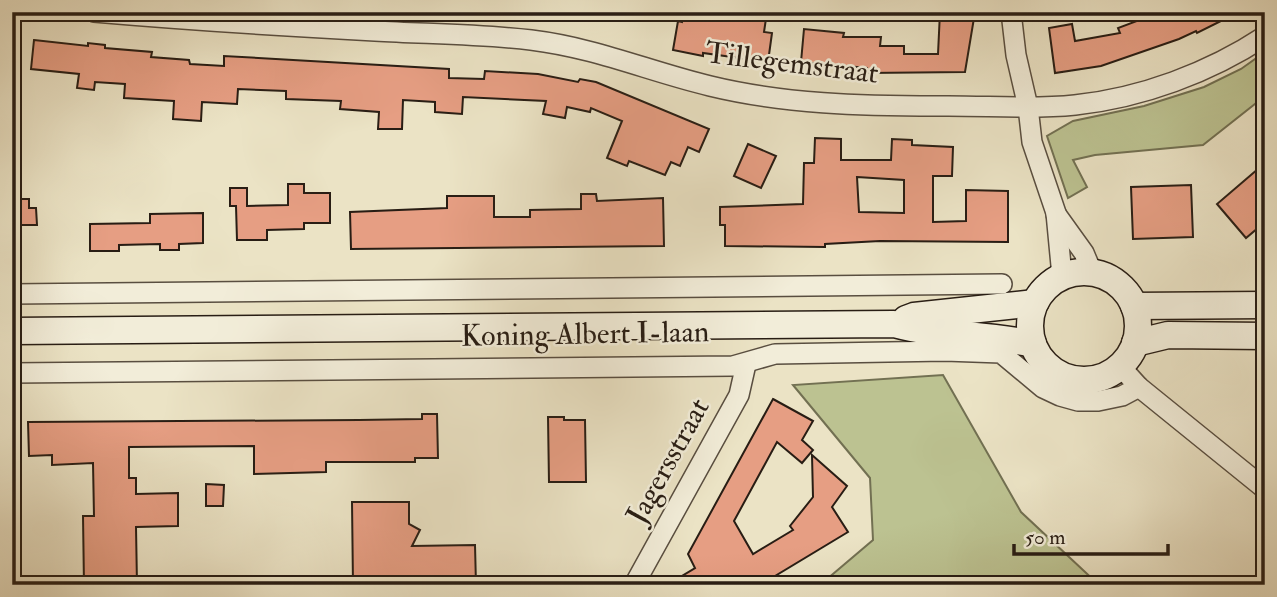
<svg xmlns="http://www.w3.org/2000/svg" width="1277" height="597" viewBox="0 0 1277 597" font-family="'IM FELL Double Pica',serif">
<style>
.green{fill:#bcc291;stroke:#727052;stroke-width:2}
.building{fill:#e69e83;stroke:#281d14;stroke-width:2;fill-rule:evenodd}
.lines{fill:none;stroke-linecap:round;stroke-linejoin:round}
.street-casing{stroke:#594e40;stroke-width:22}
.secondary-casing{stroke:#281d14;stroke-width:29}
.street{stroke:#f2edd9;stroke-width:19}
.secondary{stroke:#f2edd9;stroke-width:26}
.labels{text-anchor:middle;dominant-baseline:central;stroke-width:5;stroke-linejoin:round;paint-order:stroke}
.street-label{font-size:30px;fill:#281d14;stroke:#f2edd9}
</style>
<rect width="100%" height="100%" fill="#ebe3c5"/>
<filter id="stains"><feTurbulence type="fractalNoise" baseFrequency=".00286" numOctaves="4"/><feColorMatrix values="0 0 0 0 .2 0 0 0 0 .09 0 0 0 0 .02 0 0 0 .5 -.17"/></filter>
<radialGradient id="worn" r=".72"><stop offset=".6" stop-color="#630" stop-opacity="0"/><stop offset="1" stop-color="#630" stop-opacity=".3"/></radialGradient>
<g class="green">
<polygon points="1265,52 1265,96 1203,145 1095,155 1073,160 1087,187 1068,198 1047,136 1073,121 1144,106 1204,87 1241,69"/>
<polygon points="943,375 1021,512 1099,585 820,585 873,540 870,478 793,385"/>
</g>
<g class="building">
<polygon points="683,12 767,12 764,32 772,33 768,62 703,53 703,56 673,50 678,21 682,22"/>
<polygon points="940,12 975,12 965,72 867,73 867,68 801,62 804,29 844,33 843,37 881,37 880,46 904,46 904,54 938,54"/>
<polygon points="1134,12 1239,12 1197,33 1196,31 1179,39 1101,66 1055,73 1049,28 1072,24 1075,41 1120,33 1118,28 1137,21"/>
<polygon points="34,40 88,46 88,43 105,45 105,48 152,52 151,57 189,60 190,64 224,66 224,56 449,69 449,78 484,79 485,71 538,74 578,82 580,79 596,82 709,129 699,152 688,147 680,166 671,162 665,175 629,161 627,166 607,158 622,121 591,108 590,112 567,107 565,118 543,114 546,101 463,97 462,114 435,112 435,102 403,100 402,129 378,129 379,112 340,109 341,101 286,99 286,91 238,89 237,104 202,102 201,121 173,119 174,101 124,98 125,84 95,82 94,90 77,88 79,74 31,69"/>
<path d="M815 138 841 139V160H891L892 139 912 140V145L953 147 952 176H933V222L966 221V190L1008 191V242L880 241 825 244V247L725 246V225H720V207L803 204 804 163H814ZM857 177 904 180V213L859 212Z"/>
<polygon points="748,144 776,156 761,188 734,176"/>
<polygon points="1265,163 1265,222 1246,238 1217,204"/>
<polygon points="288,184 304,184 304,193 330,193 330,223 304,223 304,229 267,230 267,240 237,240 236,206 230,206 230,188 247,188 247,206 288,205"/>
<polygon points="1191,185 1193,237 1133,239 1131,187"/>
<polygon points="581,194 596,194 597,201 663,198 664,246 351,249 350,212 447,208 447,196 494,196 494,217 530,217 530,210 581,209"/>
<polygon points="12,199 29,199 29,208 36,208 37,225 12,225"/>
<polygon points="203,213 203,243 179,244 179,250 160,250 160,244 119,245 119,251 90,251 90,224 150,223 150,214"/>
<polygon points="773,399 813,421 802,440 813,450 802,463 777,442 734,521 753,554 793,530 790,526 813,497 812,455 847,486 832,507 848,532 760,585 667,585 695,568 688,554"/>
<polygon points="422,414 437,414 438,458 415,458 415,462 326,462 326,472 254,474 254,446 129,447 129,478 136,478 136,494 178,493 178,526 136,527 137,585 84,585 83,516 94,516 93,463 52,465 52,455 29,456 28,422 359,420 422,419"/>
<polygon points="548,417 564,417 564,420 585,420 586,482 549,482"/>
<polygon points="206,484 224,485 223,506 206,506"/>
<polygon points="352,502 409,502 409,524 420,530 412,546 475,545 476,585 353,585"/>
</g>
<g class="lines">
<g class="street-casing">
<g id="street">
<path d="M94 12C187 20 281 26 375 31 427 34 479 34 531 40 596 48 648 71 710 86 784 104 862 106 937 106 982 105 1029 110 1075 105 1141 98 1209 73 1265 36"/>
<polyline points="1011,12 1016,55 1028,107 1032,142 1056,213 1062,276"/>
<polyline points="1056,214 1084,253 1092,272"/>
<polyline points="12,294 1002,284"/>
<polyline points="1120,366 1139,387 1265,489"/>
<polyline points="12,373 733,366 775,354 945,351 1001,353 1043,388 1060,396 1078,401 1098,401 1122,396 1139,387"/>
<polyline points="634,585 739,395 746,364"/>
</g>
</g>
<g class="secondary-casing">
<g id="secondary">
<circle cx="1084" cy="326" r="54"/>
<polyline points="1134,306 1265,305"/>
<polyline points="906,319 914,316 1035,303"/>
<path d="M12 331 894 324C939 336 987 334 1033 344"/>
<polyline points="1135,343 1168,335 1265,336"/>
</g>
</g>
<use href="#street" class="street"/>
<use href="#secondary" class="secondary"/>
</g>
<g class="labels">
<g class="street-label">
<text transform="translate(792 63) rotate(7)">Tillegemstraat</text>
<text transform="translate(585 334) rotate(-1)">Koning Albert I-laan</text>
<text transform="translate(668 461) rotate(-61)">Jagersstraat</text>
</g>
</g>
<rect width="1277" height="597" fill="none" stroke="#ebe3c5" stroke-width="42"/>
<rect x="14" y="14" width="1249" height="569" fill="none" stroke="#281d14" stroke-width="3.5"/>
<rect x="21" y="21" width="1235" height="555" fill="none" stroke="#281d14" stroke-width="2"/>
<path d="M1014 544v10h154v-10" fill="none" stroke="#281d14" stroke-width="3.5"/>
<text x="1025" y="544" font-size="21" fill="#281d14" stroke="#f2edd9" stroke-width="5" paint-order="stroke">50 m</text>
<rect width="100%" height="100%" filter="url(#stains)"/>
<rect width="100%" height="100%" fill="url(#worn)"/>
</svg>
